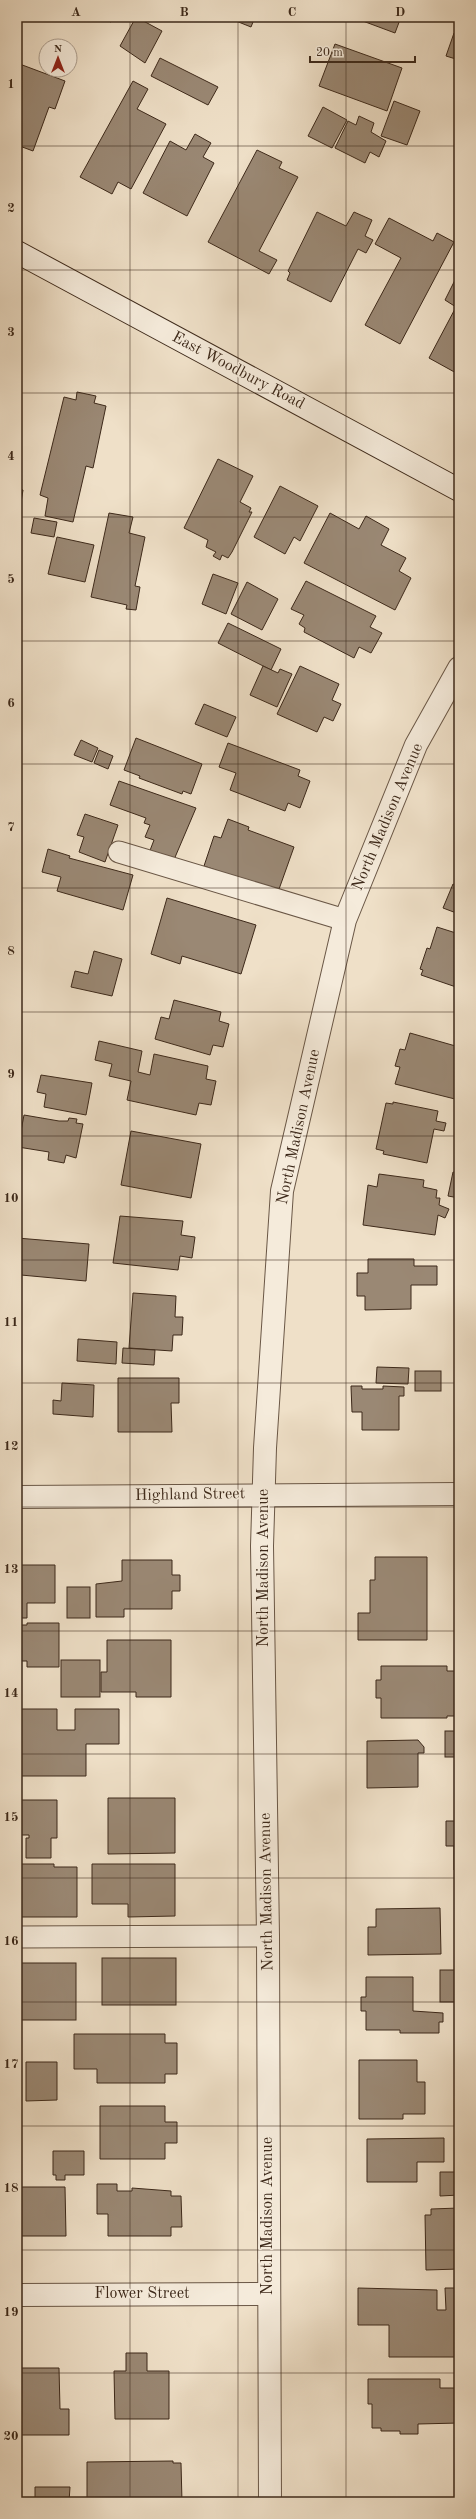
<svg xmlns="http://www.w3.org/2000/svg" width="476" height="2519" viewBox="0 0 476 2519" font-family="'Old Standard TT',serif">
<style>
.building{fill:#9a8874;stroke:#3d291a}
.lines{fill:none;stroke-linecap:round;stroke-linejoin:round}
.lane-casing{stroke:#6a5746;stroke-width:23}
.street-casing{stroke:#6a5746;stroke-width:24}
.secondary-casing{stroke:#3d291a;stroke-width:24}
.lane{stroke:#f5ebdb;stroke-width:21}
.street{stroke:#f5ebdb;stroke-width:22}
.secondary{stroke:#f5ebdb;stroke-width:22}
.grid{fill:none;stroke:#3d291a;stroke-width:1;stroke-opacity:0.55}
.labels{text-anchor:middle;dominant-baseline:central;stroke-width:3;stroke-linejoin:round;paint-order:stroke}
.street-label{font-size:16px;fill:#3d291a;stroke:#f5ebdb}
.neatline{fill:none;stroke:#3d291a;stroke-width:1.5}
.grid-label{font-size:13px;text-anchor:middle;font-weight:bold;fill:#3d291a}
</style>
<rect width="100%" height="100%" fill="#efe0c8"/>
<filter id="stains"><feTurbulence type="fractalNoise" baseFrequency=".005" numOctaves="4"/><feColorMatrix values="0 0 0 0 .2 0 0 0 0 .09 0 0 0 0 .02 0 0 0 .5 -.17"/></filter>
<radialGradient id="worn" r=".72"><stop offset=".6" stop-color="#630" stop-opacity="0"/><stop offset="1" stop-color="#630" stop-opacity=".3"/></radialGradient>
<g class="building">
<polygon points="96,17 113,17 111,22"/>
<polygon points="136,17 162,31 145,63 120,46"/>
<polygon points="226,17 255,17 251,27"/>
<polygon points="352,17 401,17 395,33"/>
<polygon points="454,33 459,35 459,60 446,56"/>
<polygon points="335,44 402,68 387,111 319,86"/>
<polygon points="160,58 218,87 208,105 151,76"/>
<polygon points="17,63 65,81 55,109 49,107 33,151 17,145"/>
<polygon points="133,81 148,89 137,109 166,124 131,189 118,182 112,194 80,177"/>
<polygon points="394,101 420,111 407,145 381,136"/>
<polygon points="323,107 347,120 332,148 308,136"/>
<polygon points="359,116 374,123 371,132 386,141 379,157 370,152 365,163 335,148 348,121 356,125"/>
<polygon points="195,134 211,143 203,157 214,163 187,216 143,193 170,141 186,150"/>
<polygon points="257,150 282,162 279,168 298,177 259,251 277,260 269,274 208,242"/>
<polygon points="317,212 346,226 354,212 372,220 365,236 373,240 366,253 358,249 331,302 287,280 290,273 288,271"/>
<polygon points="389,218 433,241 437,233 454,242 400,344 365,325 401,258 375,244"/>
<polygon points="456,278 459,279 458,374 429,358 456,307 445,300"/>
<polygon points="77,392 96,396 94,403 106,406 93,468 86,466 73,522 45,516 48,498 40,495 64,397 76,400"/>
<polygon points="218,459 253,476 240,502 251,508 249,512 252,512 232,552 228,558 222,555 220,560 213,556 216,552 206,547 208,540 184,528"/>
<polygon points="280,486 318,506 300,541 294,537 285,554 254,537"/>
<polygon points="17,489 23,490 17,527"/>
<polygon points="109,513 133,517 129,533 145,537 135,586 140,587 136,610 126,609 127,605 91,597"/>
<polygon points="330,513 359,529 366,516 389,529 381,545 406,558 399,571 411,578 395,610 304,563"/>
<polygon points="34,518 57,522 54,537 31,533"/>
<polygon points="57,537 94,545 85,582 48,574"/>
<polygon points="213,574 238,583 226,614 202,604"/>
<polygon points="306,581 376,616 370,627 382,633 371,653 359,647 354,658 304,632 305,628 299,624 304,615 291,609"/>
<polygon points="247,582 278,599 262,630 231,614"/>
<polygon points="228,623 281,649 271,670 218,643"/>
<polygon points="263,666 278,673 280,669 292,674 277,707 250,695"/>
<polygon points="300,666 339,684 332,700 341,704 333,721 324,717 317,732 277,714"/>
<polygon points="204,704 236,717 227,737 195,724"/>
<polygon points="136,738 202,764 191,794 183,791 182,794 139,778 140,776 124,770"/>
<polygon points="81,740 98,748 92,762 74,755"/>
<polygon points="228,743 300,770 298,776 310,781 300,808 288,803 285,811 230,790 236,773 219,767"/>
<polygon points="99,750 113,756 108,769 94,763"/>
<polygon points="119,781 196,808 173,862 149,853 154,840 145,837 150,825 144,823 146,818 110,805"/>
<polygon points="85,814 118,825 105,862 79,852 84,837 77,835"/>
<polygon points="228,819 249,827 248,830 294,847 278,892 204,866 214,836 221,838"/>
<polygon points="48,849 70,856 69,858 133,875 123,910 57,891 61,877 42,872"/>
<polygon points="453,884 459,886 459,914 443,908"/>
<polygon points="167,898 256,925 241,974 182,956 180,964 151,954"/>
<polygon points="437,927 459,934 459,988 421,975 423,970 420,969 427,948 430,949"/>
<polygon points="94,951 122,959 112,996 71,987 75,971 88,974"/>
<polygon points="174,1000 221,1012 219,1021 229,1024 223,1047 213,1045 210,1055 155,1039 161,1017 169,1019"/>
<polygon points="410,1033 459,1047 459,1100 395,1084 400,1067 395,1066 400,1049 405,1050"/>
<polygon points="99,1041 142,1051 138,1072 150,1075 154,1054 208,1066 206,1079 216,1081 211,1105 199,1103 196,1115 127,1100 131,1081 109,1076 112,1064 95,1060"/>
<polygon points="41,1075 92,1083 86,1115 44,1107 46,1094 37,1092"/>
<polygon points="393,1102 438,1111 436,1121 446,1123 444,1131 434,1129 427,1163 383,1154 384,1151 376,1149 386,1103 393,1104"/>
<polygon points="24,1115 59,1121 68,1121 69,1118 77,1119 76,1123 83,1124 76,1158 66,1155 64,1163 48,1160 49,1152 18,1147"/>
<polygon points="131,1131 201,1144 191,1198 121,1185"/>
<polygon points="453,1172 459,1173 459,1198 448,1196"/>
<polygon points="379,1174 424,1180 423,1187 437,1190 436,1198 440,1198 439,1205 449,1209 445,1218 438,1215 435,1235 363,1225 368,1185 377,1187"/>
<polygon points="120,1216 183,1221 181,1235 195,1237 192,1258 180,1256 178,1270 113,1263"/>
<polygon points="17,1238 89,1244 86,1281 21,1275 20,1281 17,1281"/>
<polygon points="368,1259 414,1259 414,1266 437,1266 437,1285 411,1285 411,1309 365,1310 365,1296 357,1296 357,1273 368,1273"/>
<polygon points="133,1293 176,1296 175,1317 183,1317 182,1335 173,1335 172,1351 129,1348"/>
<polygon points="78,1339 117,1342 116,1364 77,1361"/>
<polygon points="123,1348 155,1350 154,1365 122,1363"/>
<rect x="17" y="1367" width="2" height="33"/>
<polygon points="377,1367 409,1368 408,1384 376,1383"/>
<rect x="415" y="1371" width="26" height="20"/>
<polygon points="118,1378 179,1378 179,1403 171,1403 172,1432 118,1432"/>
<polygon points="62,1383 94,1385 93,1417 53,1414 53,1400 61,1401"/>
<polygon points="351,1386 362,1386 362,1389 383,1389 383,1386 404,1387 404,1396 399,1396 399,1430 362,1430 362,1412 352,1412"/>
<polygon points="375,1557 427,1557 427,1640 358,1640 358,1613 370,1613 370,1580 375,1580"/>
<polygon points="122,1560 172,1560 172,1575 180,1575 180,1591 172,1591 172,1609 124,1609 124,1617 96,1617 96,1584 122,1581"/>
<polygon points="17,1565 55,1565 55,1603 27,1603 27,1618 17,1618"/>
<rect x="67" y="1587" width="23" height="31"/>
<polygon points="27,1623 59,1623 59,1667 27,1667 27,1661 17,1661 17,1625 27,1625"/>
<polygon points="107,1640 171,1640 171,1697 136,1697 136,1692 101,1692 101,1672 107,1672"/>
<rect x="61" y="1660" width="39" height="37"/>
<polygon points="381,1666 447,1666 447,1671 455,1671 455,1716 447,1716 447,1718 381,1718 381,1698 376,1698 376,1680 381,1680"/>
<polygon points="19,1709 57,1709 57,1730 75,1730 75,1709 119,1709 119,1744 86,1744 86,1776 17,1776"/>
<rect x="445" y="1731" width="14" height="26"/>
<polygon points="418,1740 424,1747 424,1753 418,1753 418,1787 367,1788 367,1741"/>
<polygon points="108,1798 175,1798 175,1853 108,1854"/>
<polygon points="17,1800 57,1800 57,1838 51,1838 51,1858 26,1858 26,1838 29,1838 29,1835 17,1835"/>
<polygon points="446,1821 459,1821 459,1870 454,1870 454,1846 446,1846"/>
<polygon points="17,1864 54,1864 54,1867 77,1867 77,1917 17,1917"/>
<polygon points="92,1864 175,1864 175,1916 128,1917 128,1904 92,1904"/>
<rect x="455" y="1888" width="4" height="21"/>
<polygon points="440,1908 441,1954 368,1955 368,1927 376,1927 376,1909"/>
<rect x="102" y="1958" width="74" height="47"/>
<rect x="17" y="1963" width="59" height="57"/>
<rect x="440" y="1970" width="19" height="32"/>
<polygon points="366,1977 413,1977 413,2011 443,2013 443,2022 439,2022 439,2033 400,2033 400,2030 366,2030 366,2011 361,2011 361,1997 366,1997"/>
<polygon points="74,2034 165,2034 165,2043 177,2043 177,2074 165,2074 165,2083 97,2083 97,2069 74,2069"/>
<polygon points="359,2060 417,2060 417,2082 425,2082 425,2114 403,2114 403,2119 359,2119"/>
<polygon points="26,2062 57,2062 57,2100 26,2101"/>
<polygon points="100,2106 165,2106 165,2122 177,2122 177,2143 165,2143 165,2159 100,2159"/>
<polygon points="444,2138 444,2162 417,2162 417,2182 367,2182 367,2139"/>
<polygon points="53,2151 84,2151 84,2175 65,2175 65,2180 56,2180 56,2175 53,2175"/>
<polygon points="440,2172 459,2172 459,2195 440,2196"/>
<polygon points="97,2184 117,2184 117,2191 132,2191 132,2188 171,2191 171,2196 181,2196 182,2227 171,2227 171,2236 108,2236 108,2214 97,2214"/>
<polygon points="17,2187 65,2187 66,2236 17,2236"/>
<polygon points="459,2208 459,2269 426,2270 425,2215 431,2215 431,2209"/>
<polygon points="358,2288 437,2290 437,2310 446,2310 445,2288 459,2288 459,2357 389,2357 389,2325 358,2325"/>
<polygon points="126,2353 147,2353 147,2371 169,2371 169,2419 115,2419 114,2371 126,2371"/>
<polygon points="19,2368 59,2368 60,2409 69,2409 69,2435 17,2435"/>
<polygon points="368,2379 440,2379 440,2388 459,2388 459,2423 418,2424 418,2434 400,2434 400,2431 381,2431 381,2428 372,2428 372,2404 368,2404"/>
<polygon points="173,2461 173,2463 181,2463 182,2502 87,2502 87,2462"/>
<polygon points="35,2487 70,2487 69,2502 35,2502"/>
</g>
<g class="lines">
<g class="lane-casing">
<g id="lane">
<polyline points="119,852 345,920"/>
<polyline points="17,1937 268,1936"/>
</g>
</g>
<g class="street-casing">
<g id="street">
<polyline points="17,1497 459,1494"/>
<polyline points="17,2295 268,2294"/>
<polyline points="270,2502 268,1936 262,1546 265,1448 282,1191 345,920 416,745 459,668"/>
</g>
</g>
<g class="secondary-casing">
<polyline id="secondary" points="17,252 459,490"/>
</g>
<use href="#lane" class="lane"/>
<use href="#street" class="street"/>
<use href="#secondary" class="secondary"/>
</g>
<path class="grid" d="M130 17V2502M238 17V2502M346 17V2502M17 146H459M17 270H459M17 393H459M17 517H459M17 641H459M17 764H459M17 888H459M17 1012H459M17 1136H459M17 1260H459M17 1383H459M17 1507H459M17 1631H459M17 1754H459M17 1878H459M17 2002H459M17 2126H459M17 2250H459M17 2373H459"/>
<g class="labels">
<g class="street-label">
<text transform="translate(238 371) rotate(28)">East Woodbury Road</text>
<text transform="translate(388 817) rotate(-67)">North Madison Avenue</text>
<text transform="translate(299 1127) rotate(-78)">North Madison Avenue</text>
<text transform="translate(190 1495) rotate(-1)">Highland Street</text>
<text transform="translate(264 1568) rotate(-90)">North Madison Avenue</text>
<text transform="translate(267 1892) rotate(-91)">North Madison Avenue</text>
<text transform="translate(268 2216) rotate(-90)">North Madison Avenue</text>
<text x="142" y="2294">Flower Street</text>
</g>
</g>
<rect width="476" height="2519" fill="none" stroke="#efe0c8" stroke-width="44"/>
<g transform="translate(58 58)"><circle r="19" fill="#f5ebdb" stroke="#ab9d8e"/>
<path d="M0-3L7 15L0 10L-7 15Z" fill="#8f2418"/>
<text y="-6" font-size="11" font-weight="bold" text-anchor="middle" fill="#3d291a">N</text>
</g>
<path d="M310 56v6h105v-6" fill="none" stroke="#3d291a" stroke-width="2"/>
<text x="316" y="56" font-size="12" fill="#3d291a" stroke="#f5ebdb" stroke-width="3" paint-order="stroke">20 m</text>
<rect x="22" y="22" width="432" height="2475" class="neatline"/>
<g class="grid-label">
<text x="76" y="16">A</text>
<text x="184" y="16">B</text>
<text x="292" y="16">C</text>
<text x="400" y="16">D</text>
<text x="11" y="88">1</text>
<text x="11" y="212">2</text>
<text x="11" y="336">3</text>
<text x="11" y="460">4</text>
<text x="11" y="583">5</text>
<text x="11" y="707">6</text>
<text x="11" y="831">7</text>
<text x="11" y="955">8</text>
<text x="11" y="1078">9</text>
<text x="11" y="1202">10</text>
<text x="11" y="1326">11</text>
<text x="11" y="1450">12</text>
<text x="11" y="1573">13</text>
<text x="11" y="1697">14</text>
<text x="11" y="1821">15</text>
<text x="11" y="1945">16</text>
<text x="11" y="2068">17</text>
<text x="11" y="2192">18</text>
<text x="11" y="2316">19</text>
<text x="11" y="2440">20</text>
</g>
<rect width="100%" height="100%" filter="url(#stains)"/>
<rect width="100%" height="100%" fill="url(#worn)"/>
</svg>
